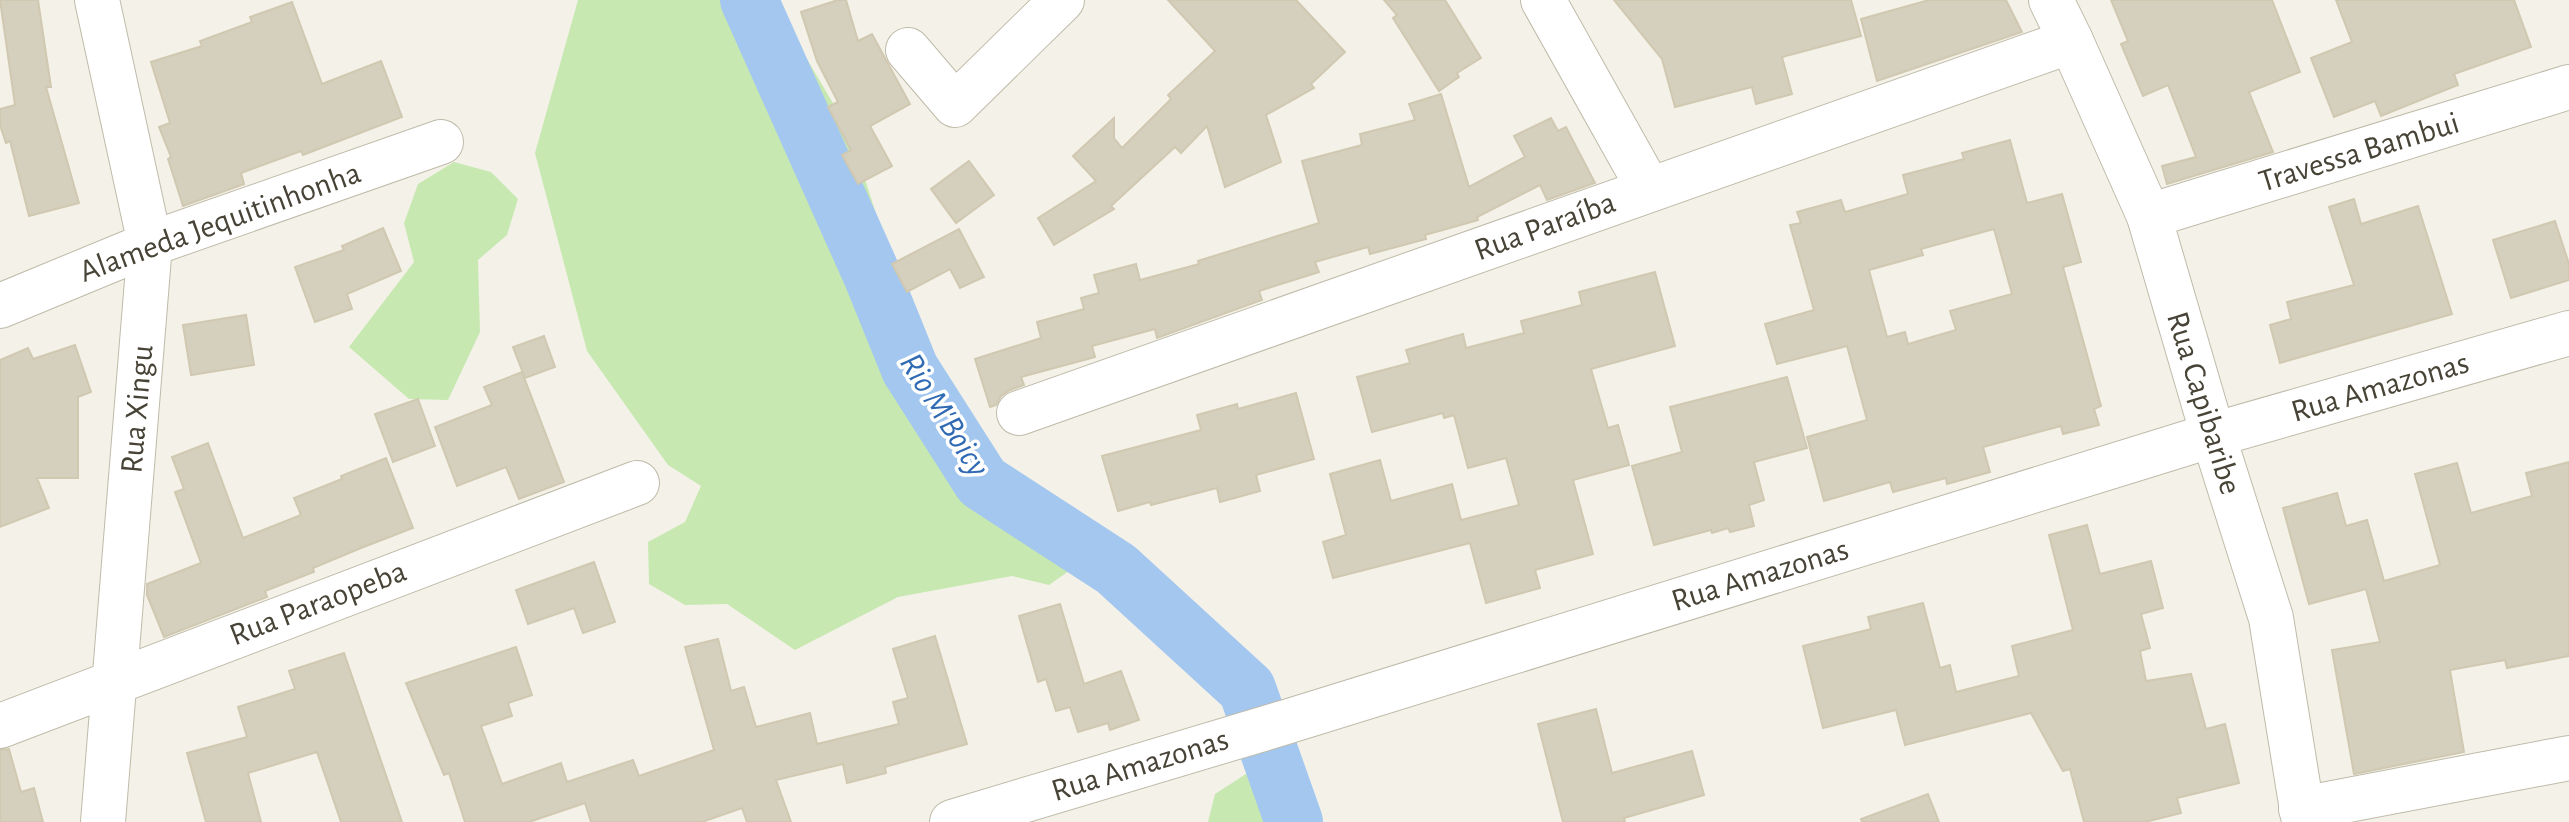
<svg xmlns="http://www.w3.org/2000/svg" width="2569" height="822" viewBox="0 0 2569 822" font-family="'Alegreya Sans',sans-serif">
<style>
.green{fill:#c7e8b1}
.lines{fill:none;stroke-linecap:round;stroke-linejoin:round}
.river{stroke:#a4c7f0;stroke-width:58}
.building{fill:#d5cfbd;stroke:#d0c8b0;stroke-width:2;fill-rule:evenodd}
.minor-casing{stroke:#bfbbaa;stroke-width:46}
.minor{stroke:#fff;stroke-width:44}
.labels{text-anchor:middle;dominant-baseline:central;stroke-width:7;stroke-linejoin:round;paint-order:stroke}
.street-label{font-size:32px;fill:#474336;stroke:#fff}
.water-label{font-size:34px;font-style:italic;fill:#306ab3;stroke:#fff}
</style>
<rect width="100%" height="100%" fill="#f4f2e8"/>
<g class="green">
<polygon points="578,0 779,0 788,27 850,132 933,393 980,454 1046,495 1079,564 1049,585 1012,576 898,597 795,650 727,604 685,605 649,584 648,542 685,522 701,486 668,465 587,351 535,153"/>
<polygon points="454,162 491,172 518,199 507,235 478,260 480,332 448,400 409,399 349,347 414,262 404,223 418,184"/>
<polygon points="1249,772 1280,822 1208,822 1215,794"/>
</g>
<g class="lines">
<polyline class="river" points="749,0 872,275 910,369 982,482 1116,569 1247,689 1294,822"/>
</g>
<g class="building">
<polygon points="0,0 38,0 51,87 46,87 79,203 29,216 10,141 6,143 0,125 0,109 15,105"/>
<polygon points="838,0 846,0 858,41 872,34 910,104 870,126 892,166 858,184 842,155 851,150 828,107 838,102 817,61 801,12"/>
<polygon points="1168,0 1296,0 1345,52 1311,84 1314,88 1266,115 1281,162 1225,187 1207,126 1181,153 1175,147 1111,206 1114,209 1054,245 1038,218 1096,181 1073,156 1114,118 1114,138 1122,148 1171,99 1168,95 1215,51"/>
<polygon points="1384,0 1445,0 1481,58 1457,73 1459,77 1439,91 1393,18 1397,15"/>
<polygon points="1614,0 1851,0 1861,36 1782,57 1792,94 1756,104 1752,87 1675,107 1662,59"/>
<polygon points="1929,0 2006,0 2022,32 1877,81 1861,19"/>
<polygon points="2111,0 2272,0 2300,72 2249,92 2273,152 2167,184 2162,166 2196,157 2168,85 2143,96 2121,44 2128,41"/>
<polygon points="2336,0 2514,0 2531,47 2454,74 2458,85 2381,116 2375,101 2334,117 2311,58 2352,42"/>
<polygon points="292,2 322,84 381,61 402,117 303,155 301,151 241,173 244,184 183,206 168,159 171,157 159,127 170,123 151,62 202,46 200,41 252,22 250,17"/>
<polygon points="1441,94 1469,187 1525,157 1514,136 1551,118 1558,131 1566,127 1595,183 1547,200 1540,185 1477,217 1478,220 1425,235 1426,239 1370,254 1368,247 1315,262 1319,272 1259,291 1262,300 1157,338 1155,329 1092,346 1095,357 1021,377 1024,385 1010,390 1001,396 996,405 990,407 975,359 1041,338 1037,322 1084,309 1081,298 1099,293 1094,275 1136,264 1140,280 1199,264 1198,261 1319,223 1302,161 1362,145 1360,134 1415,120 1409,104"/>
<path d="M2010 140 2027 203 2062 194 2081 262 2063 267 2101 406 2094 409 2099 425 2063 434 2061 426 1983 447 1990 472 1947 484 1946 478 1893 492 1890 482 1824 501 1807 437 1867 420 1847 346 1777 364 1765 324 1814 310 1790 225 1801 223 1797 212 1841 200 1845 212 1908 194 1903 175 1964 159 1962 153ZM1994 229 2012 294 1950 311 1956 330 1908 344 1905 332 1887 337 1869 270 1923 255 1921 249Z"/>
<polygon points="969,161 994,195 956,223 931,189"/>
<polygon points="2354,199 2361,224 2418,206 2452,314 2280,363 2270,325 2291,319 2287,302 2354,285 2329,207"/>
<polygon points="2555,221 2569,264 2569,280 2511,298 2493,240"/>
<polygon points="383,228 401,271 347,294 352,309 315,322 295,267 344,250 342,246"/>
<polygon points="959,229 984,277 960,288 950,269 907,292 892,264"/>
<polygon points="1655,272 1675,346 1591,369 1608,428 1618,425 1629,465 1573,480 1593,554 1535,570 1540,588 1486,603 1470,543 1333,578 1323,542 1346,535 1330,474 1380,460 1391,501 1452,484 1461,520 1519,505 1506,458 1468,468 1454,415 1444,418 1443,413 1372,432 1357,377 1410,363 1406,350 1463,334 1466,348 1524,333 1521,321 1582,305 1579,292"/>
<polygon points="246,315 254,365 191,375 183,325"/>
<polygon points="544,336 555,367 525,378 513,347"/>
<polygon points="75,345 91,392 78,397 78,478 37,478 49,508 0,527 0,360 28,348 33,359"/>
<polygon points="522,372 564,482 519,499 506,467 457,486 435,427 492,405 484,387"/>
<polygon points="1787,377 1807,448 1754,462 1764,500 1749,505 1754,526 1730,532 1728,528 1712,533 1711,530 1654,545 1632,466 1682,452 1670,407"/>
<polygon points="1296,393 1314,459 1256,475 1260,491 1220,502 1217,488 1151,505 1150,502 1118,511 1102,456 1201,430 1197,415 1237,404 1238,409"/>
<polygon points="418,399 435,446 393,462 375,414"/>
<polygon points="208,443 243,538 301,515 294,498 342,479 341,476 386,458 413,528 361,548 313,568 314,572 265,591 267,597 164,637 147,595 147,584 201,563 175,492 184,489 172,457"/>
<polygon points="2569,462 2569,656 2507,668 2505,660 2450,670 2464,752 2354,774 2332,650 2380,642 2366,589 2309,604 2283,508 2337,493 2346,526 2367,520 2384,581 2440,565 2415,474 2457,463 2471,513 2532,496 2526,473"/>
<polygon points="2087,525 2100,574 2151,561 2163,608 2141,614 2150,648 2140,651 2146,681 2191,674 2206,729 2225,724 2239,783 2177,798 2181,813 2145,822 2084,822 2070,769 2063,771 2031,713 1905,745 1896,710 1823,728 1803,646 1871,629 1868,617 1923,603 1940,668 1950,665 1956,692 2019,676 2012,646 2073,630 2049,535"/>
<polygon points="594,562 615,622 583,633 574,608 528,624 516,590"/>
<polygon points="1060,604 1084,684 1121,671 1139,720 1110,730 1108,723 1078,732 1070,707 1056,711 1046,679 1038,682 1019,616"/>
<polygon points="935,636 967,744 885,767 886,773 847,783 843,764 776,780 791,822 747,822 742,808 702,822 591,822 585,803 529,822 465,822 449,773 444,775 406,683 516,647 532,695 508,703 512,716 481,726 502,784 561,763 567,782 633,760 639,776 714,750 685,647 718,639 731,691 744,687 756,727 810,713 817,744 899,724 893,702 908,698 893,649"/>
<polygon points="344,653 402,822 341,822 317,752 248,773 261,822 206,822 187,753 247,737 238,707 295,689 289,671"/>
<polygon points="1596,709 1612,773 1692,751 1704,795 1624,818 1625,822 1563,822 1538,724"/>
<polygon points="9,749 21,792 34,788 43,822 0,822 0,750"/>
<polygon points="1928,794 1939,822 1862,822 1861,819"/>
</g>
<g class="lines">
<g class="minor-casing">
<g id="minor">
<polyline points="97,0 150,244 103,822"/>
<polyline points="1543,0 1649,189"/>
<polyline points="2051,0 2071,41 2149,216 2213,435 2271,618 2304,822"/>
<polyline points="908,50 955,105 1062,0"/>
<polyline points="2149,216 2569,87"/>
<polyline points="0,306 150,244 441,142"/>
<polyline points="1019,413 2071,41"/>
<polyline points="0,726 637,483"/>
<polyline points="2301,809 2569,758"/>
<polyline points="952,822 1286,722 2213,435 2569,333"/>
</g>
</g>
<use href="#minor" class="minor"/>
</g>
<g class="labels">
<g class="street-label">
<text transform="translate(2359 152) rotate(-17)">Travessa Bambui</text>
<text transform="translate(220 222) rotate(-20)">Alameda Jequitinhonha</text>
<text transform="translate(1545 226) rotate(-20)">Rua Paraíba</text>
<text transform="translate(2380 387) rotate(-16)">Rua Amazonas</text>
<text transform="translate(2204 403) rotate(73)">Rua Capibaribe</text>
<text transform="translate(137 409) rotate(-85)">Rua Xingu</text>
<text transform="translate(1760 575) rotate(-17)">Rua Amazonas</text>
<text transform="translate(318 603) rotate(-21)">Rua Paraopeba</text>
<text transform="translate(1140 765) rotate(-17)">Rua Amazonas</text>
</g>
<g class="water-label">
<text transform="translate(944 415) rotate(58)">Rio M'Boicy</text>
</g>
</g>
</svg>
